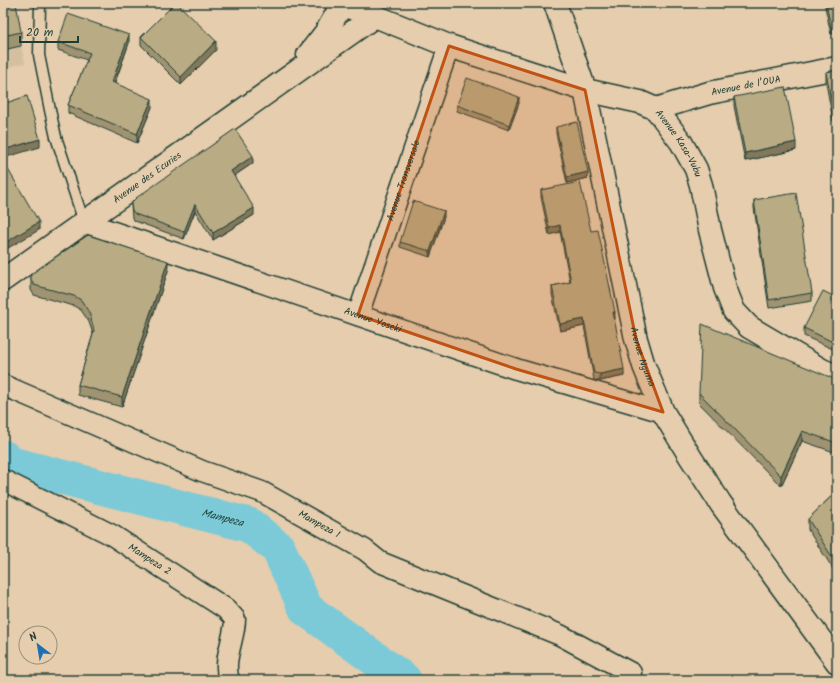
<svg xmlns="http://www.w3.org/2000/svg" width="840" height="683" viewBox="0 0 840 683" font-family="Kalam,sans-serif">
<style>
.built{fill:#d4c09f}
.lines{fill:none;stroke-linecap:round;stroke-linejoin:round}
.river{stroke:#7bcad8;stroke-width:35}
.lane-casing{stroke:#1f3d34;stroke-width:13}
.street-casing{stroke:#1f3d34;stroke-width:23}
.secondary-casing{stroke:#1f3d34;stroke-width:25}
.primary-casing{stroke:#1f3d34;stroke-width:25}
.lane{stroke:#e5cdad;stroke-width:10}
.street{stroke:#e5cdad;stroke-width:20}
.secondary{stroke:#e5cdad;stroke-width:22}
.primary{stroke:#e5cdad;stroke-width:22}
.wall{fill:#9f9372;stroke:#1f3d34}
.shaded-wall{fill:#82785c;stroke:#1f3d34}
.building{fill:#b9ab84;stroke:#1f3d34}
.marked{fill:#c05314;fill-opacity:0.2;stroke:#c05314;stroke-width:3;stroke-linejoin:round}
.labels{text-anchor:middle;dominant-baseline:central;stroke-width:4;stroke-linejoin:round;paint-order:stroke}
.street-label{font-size:10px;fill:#1f3d34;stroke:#e5cdad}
.water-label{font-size:11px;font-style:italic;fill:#24443c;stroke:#e5cdad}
</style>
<rect width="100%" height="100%" fill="#e5cdad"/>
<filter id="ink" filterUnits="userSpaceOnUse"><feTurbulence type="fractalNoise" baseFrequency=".025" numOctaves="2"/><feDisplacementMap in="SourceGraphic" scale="8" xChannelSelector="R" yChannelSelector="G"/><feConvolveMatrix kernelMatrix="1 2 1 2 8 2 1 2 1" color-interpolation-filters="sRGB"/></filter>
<g filter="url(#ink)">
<polygon class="built" points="3,3 21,46 25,63 3,68"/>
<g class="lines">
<path class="river" id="s1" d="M3 457 11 464 249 525 278 548 306 609 404 680"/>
<g class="lane-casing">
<polyline id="lane" points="40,3 39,55 50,110 56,137 84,222"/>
</g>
<g class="street-casing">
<g id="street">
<path id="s2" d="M84 222 516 369 663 412"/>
<path id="s3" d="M358 315 449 46"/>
<path id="s4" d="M3 385 202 471 262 492 365 550 380 562 560 635 631 673"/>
<path id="s5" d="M3 480 112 535 226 609 235 619C235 639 222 660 229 680"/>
</g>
</g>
<g class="secondary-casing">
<g id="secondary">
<polyline points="308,55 326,32 342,5"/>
<path id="s6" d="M656 109 709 93 837 68"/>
<path id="s7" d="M3 280 375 16"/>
</g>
</g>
<g class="primary-casing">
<g id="primary">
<path id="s8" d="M336 3 375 16 449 46 585 90 640 102 656 109 681 142 696 169 701 185 710 230 725 288 734 311 749 327 822 370 837 376"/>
<path id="s9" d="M555 3 585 90 636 339 644 366 663 412 691 458 721 504 837 662"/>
</g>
</g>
<use href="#lane" class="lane"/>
<use href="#street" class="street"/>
<use href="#secondary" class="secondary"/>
<use href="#primary" class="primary"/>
</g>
<g class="wall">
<polygon points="3,3 21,32 21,46 3,50"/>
<polygon points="825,3 837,3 831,34 825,7"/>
<polygon points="141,37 216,50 181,85 141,45"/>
<polygon points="58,42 129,43 115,83 152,107 137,143 68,113 68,105 87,60 58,50"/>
<polygon points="837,70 837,120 833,121 826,83 826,72"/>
<polygon points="734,97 796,150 745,161 734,106"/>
<polygon points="519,103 509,130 457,111 457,105"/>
<polygon points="556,127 588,178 567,183 556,133"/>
<polygon points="253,163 234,176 254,215 213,240 195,211 184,239 135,221 132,218 131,205"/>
<polygon points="541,190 591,231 615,319 614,319 624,376 600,381 594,380 584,326 560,331 552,294 552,286 570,282 560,232 549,235 541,197"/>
<polygon points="754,200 812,293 812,301 769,308 754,208"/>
<polygon points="444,217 430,257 400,247 400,242"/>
<polygon points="168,271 122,407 78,395 78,385 93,334 89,322 81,310 74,306 34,295 31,290 31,274"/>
<polygon points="837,298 837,351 804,336 804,328"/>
<polygon points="837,380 837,453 802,441 781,486 699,403 699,393"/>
<polygon points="837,491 837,575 808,530 808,519"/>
</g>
<g class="shaded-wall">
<polygon points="837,27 837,32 831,34 831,28"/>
<polygon points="129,35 129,43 112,90 112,82"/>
<polygon points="216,41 216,50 181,85 181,77"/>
<polygon points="519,97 519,103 509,130 509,125"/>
<polygon points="152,99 152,107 137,143 137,134"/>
<polygon points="40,139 40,147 3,158 3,150"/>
<polygon points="796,142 796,150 745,161 745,153"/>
<polygon points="253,156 253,163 231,178 231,171"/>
<polygon points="588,172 588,178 567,183 567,177"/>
<polygon points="195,204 195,211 184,239 184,232"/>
<polygon points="254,208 254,215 213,240 213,233"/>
<polygon points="444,211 444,217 430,257 430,251"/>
<polygon points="39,222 39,230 3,251 3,244"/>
<polygon points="560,225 560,232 549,235 549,228"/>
<polygon points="168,261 168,271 122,407 122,397"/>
<rect x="613" y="312" width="2" height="7"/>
<polygon points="584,319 584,326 560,331 560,324"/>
<polygon points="624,369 624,376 600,381 600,374"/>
<polygon points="802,431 802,441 781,486 781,476"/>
</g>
<g class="building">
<polygon points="3,3 16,3 21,32 3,36"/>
<polygon points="175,3 177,3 216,41 181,77 141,37"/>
<polygon points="826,3 837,3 837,27 831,28"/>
<polygon points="68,14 129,35 112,82 152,99 137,134 68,105 90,53 58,42"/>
<polygon points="837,70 837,109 833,110 826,72"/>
<polygon points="467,78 519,97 509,125 457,105"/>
<polygon points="785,87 796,142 745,153 734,97"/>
<polygon points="27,96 40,139 3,150 3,104"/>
<polygon points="577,122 588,172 567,177 556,127"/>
<polygon points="235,129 253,156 231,171 254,208 213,233 195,204 184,232 135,214 132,210 131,205 133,201 136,198"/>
<polygon points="3,161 39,222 3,244"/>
<polygon points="580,182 591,231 598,230 615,312 613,312 624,369 600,374 594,373 584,319 560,324 552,286 571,282 560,225 549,228 541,190"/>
<polygon points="796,193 812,293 769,300 754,200"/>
<polygon points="413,201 444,211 430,251 400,242"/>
<polygon points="88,235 168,261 122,397 78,385 94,331 93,326 89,312 81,300 74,296 34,285 31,279 31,274"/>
<polygon points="823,291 837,298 837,344 804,328"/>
<polygon points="702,324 837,380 837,443 802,431 781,476 699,393"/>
<polygon points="837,491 837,565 808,519"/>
</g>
</g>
<path class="marked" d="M449 46 585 90 636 339 663 412 516 369 358 315Z"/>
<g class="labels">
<g class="street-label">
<text stroke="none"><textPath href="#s6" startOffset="93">Avenue de l’OUA</textPath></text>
<text stroke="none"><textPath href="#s8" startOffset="379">Avenue Kasa-Vubu</textPath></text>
<text stroke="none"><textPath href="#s7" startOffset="177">Avenue des Ecuries</textPath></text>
<text stroke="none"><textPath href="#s3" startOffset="142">Avenue Transversale</textPath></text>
<text stroke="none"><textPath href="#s2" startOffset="305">Avenue Yoseki</textPath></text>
<text stroke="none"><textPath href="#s9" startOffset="365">Avenue Nguma</textPath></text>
<text stroke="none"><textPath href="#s4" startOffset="346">Mampeza 1</textPath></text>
<text stroke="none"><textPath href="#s5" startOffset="167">Mampeza 2</textPath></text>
</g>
<g class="water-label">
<text stroke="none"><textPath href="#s1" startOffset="229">Mampeza</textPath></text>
</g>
</g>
<rect width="840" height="683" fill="none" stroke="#e5cdad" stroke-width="16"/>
<rect x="8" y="8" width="824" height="667" fill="none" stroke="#1f3d34" stroke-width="1.5" filter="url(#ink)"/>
<g transform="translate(38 645) rotate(329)"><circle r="19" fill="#e5cdad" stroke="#96937d"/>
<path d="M0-3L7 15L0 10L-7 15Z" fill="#1f6fb2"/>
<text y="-6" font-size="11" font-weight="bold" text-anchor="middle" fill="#1f3d34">N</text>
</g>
<path d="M20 36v6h58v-6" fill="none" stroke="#1f3d34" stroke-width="2"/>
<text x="26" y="36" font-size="12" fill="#1f3d34" stroke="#e5cdad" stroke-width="3" paint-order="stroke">20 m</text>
</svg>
